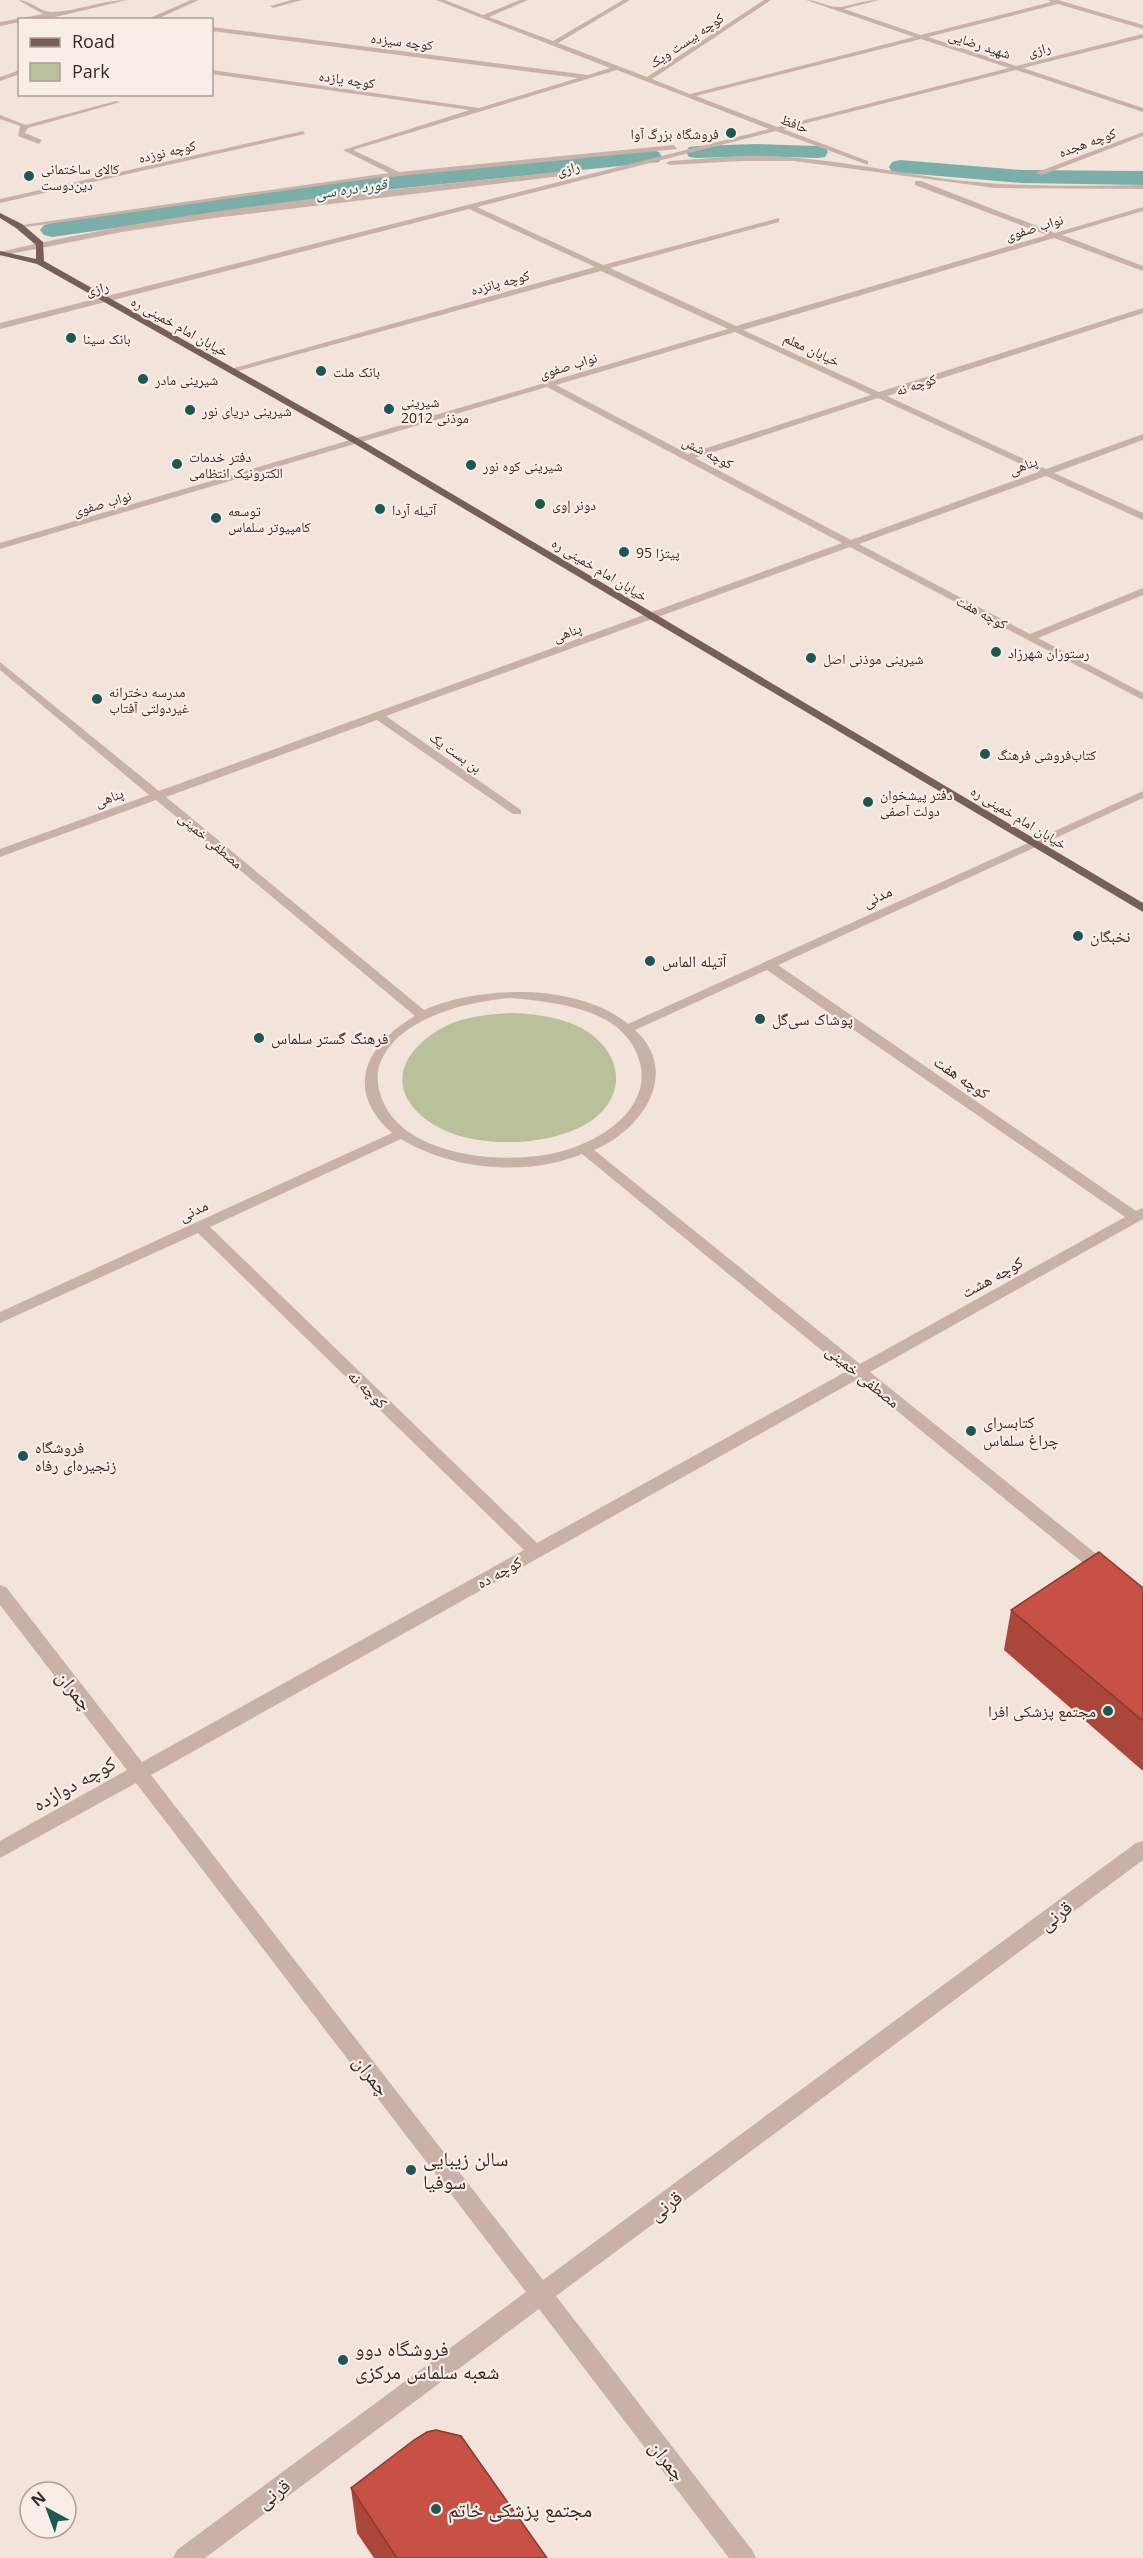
<svg xmlns="http://www.w3.org/2000/svg" width="1143" height="2558" viewBox="0 0 1143 2558" font-family="'Open Sans','Noto Naskh Arabic',sans-serif">
<style>
.green{fill:#b9c19b}
.lines{fill:none;stroke-linecap:round;stroke-linejoin:round}
.canal{fill:#7aafa9;fill-rule:evenodd}
.minor{fill:#cab1a7;fill-rule:evenodd}
.major{fill:#785e58;fill-rule:evenodd}
.wall{fill:#aa463a}
.building{fill:#c65144;stroke:#8b3930;stroke-width:1.5}
.poi-dot{fill:#1d5753;stroke:#f9eee7;stroke-width:2}
.labels{text-anchor:middle;dominant-baseline:central;stroke-width:4.5;stroke-linejoin:round;paint-order:stroke}
.far-street-label{font-size:14px;fill:#362a27;stroke:#f9eee7}
.far-poi-label{font-size:14px;fill:#362a27;stroke:#f9eee7;text-anchor:start}
.far-water-label{font-size:15px;font-style:italic;fill:#1d5753;stroke:#f9eee7}
.street-label{font-size:16px;fill:#362a27;stroke:#f9eee7}
.poi-label{font-size:16px;fill:#362a27;stroke:#f9eee7;text-anchor:start}
.near-street-label{font-size:20px;fill:#362a27;stroke:#f9eee7}
.near-poi-label{font-size:20px;fill:#362a27;stroke:#f9eee7;text-anchor:start}
</style>
<rect width="100%" height="100%" fill="#f2e3db"/>
<path class="green" d="M511 1013C532 1014 553 1016 573 1024 603 1036 627 1067 611 1099 586 1147 487 1151 444 1130 387 1102 390 1056 444 1027 464 1016 489 1015 511 1013Z"/>
<g class="lines">
<g class="canal">
<polygon points="757,144 817,146 825,147 828,152 825,157 817,158 757,156 697,158 689,157 686,152 689,147 697,146"/>
<polygon points="651,150 659,152 662,157 659,162 375,191 52,237 44,235 40,230 44,225 52,223 375,177"/>
<polygon points="900,160 1021,170 1143,171 1143,185 1021,183 892,172 889,167 892,162"/>
</g>
<g class="minor">
<path d="M18 0C31 0 41 13 53 12 78 11 102 0 127 0L51 18 20 20V22L0 26V22L43 14Z"/>
<polygon points="191,0 199,0 155,20 145,20"/>
<polygon points="291,0 302,0 273,8 270,6"/>
<path d="M436 0H445L483 15 520 0H528L489 17 553 41 623 0H630L558 43 647 77 764 0H771L652 79 690 94 914 37 806 0C817 0 829 8 840 7 853 5 865 0 879 0L844 9 921 35 1051 2 1048 0H1058L1143 25V29L1058 4 928 37 1016 66 1143 34V38L1023 68 1143 108V112L1016 70 783 129 868 161V165L776 131 477 207 603 265 779 218V222L610 268 736 326 1047 235 915 185V181H921L1055 233 1143 207V211L1062 235 1143 266V271L1054 238 743 330 879 392 1143 308V313L887 396 1046 469 1143 434V440L1054 473 1143 513V520L1046 476 859 544 1030 634 1143 588V595L1038 638 1143 693V700L850 547 386 716 521 810V814H513L377 720 166 797 424 1010C480 985 579 983 628 1024L1143 791V798L778 965 1136 1211 1143 1208V1219L870 1372 1110 1565 1113 1570 1110 1575 1104 1576 1098 1575 858 1379 151 1775 543 2280 1136 1843 1143 1841V1860L556 2296 752 2550 756 2558H729L539 2309 205 2558H173L177 2550 526 2292 136 1783 0 1858V1841L127 1770 0 1605V1585L6 1587 142 1762 524 1550 198 1233 0 1323V1312L392 1133C343 1090 366 1044 415 1016L156 800 0 857V849L149 795 0 670V662L159 791 842 543 547 387 0 549V543L728 329 601 271 234 372 227 370 595 267 469 209 0 329V323L769 129 617 70 353 150 399 172 674 145 677 149 368 179 19 228 15 226 389 173 343 150 470 110 212 74V70L479 108 578 78 212 31V27L588 75 610 68ZM921 39 1009 68 777 127 696 96ZM735 332 871 395 688 454 556 385ZM878 398 1038 472 851 540 695 458ZM767 970 1125 1217 860 1364 594 1150C641 1131 682 1073 635 1030ZM511 998C554 1002 619 1008 637 1054 646 1076 642 1094 627 1113 611 1131 589 1143 566 1150 513 1167 401 1159 381 1096 377 1085 376 1072 381 1061 401 1016 468 1002 511 998ZM401 1139C452 1170 526 1177 582 1154L847 1371 537 1543 210 1227Z"/>
<polygon points="20,70 20,74 0,81 0,77"/>
<polygon points="116,101 121,102 28,128 25,133 42,140 39,144 18,136 20,126 0,119 0,115 26,125"/>
<polygon points="303,131 305,134 0,203 0,199"/>
<polygon points="1143,132 1143,136 1042,175 1035,173"/>
<path d="M741 156C814 154 883 171 955 180 1017 187 1080 186 1143 185V189L995 188 794 161H741L670 165 666 163 670 161Z"/>
<path d="M575 170 578 174 214 218 122 232 0 256V252C188 207 383 191 575 170Z"/>
</g>
<polygon class="major" points="0,213 22,224 43,242 44,261 361,440 1143,903 1143,912 355,444 37,264 0,255 0,251 36,259 36,245 16,228 0,218"/>
</g>
<g class="wall">
<polygon points="1143,1588 1143,1771 1004,1650 1011,1610"/>
<polygon points="351,2488 547,2558 374,2558 357,2533"/>
</g>
<g class="building">
<polygon points="1099,1552 1143,1588 1143,1721 1011,1610"/>
<polygon points="436,2430 461,2436 547,2558 397,2558 351,2488 414,2440 427,2432"/>
</g>
<g class="poi-dot">
<circle cx="731" cy="133" r="6"/>
<circle cx="29" cy="176" r="6"/>
<circle cx="71" cy="338" r="6"/>
<circle cx="321" cy="371" r="6"/>
<circle cx="143" cy="379" r="6"/>
<circle cx="389" cy="409" r="6"/>
<circle cx="190" cy="410" r="6"/>
<circle cx="177" cy="464" r="6"/>
<circle cx="471" cy="465" r="6"/>
<circle cx="540" cy="504" r="6"/>
<circle cx="380" cy="509" r="6"/>
<circle cx="216" cy="518" r="6"/>
<circle cx="624" cy="552" r="6"/>
<circle cx="996" cy="652" r="6"/>
<circle cx="811" cy="658" r="6"/>
<circle cx="97" cy="699" r="6"/>
<circle cx="985" cy="754" r="6"/>
<circle cx="868" cy="802" r="6"/>
<circle cx="1078" cy="936" r="6"/>
<circle cx="650" cy="961" r="6"/>
<circle cx="760" cy="1019" r="6"/>
<circle cx="259" cy="1038" r="6"/>
<circle cx="971" cy="1431" r="6"/>
<circle cx="23" cy="1456" r="6"/>
<circle cx="1108" cy="1711" r="6"/>
<circle cx="411" cy="2170" r="6"/>
<circle cx="343" cy="2360" r="6"/>
<circle cx="436" cy="2509" r="6"/>
</g>
<g class="labels">
<g class="far-street-label">
<text transform="translate(686 40) rotate(-34)">کوچه بیست ویک</text>
<text transform="translate(402 41) rotate(7)">کوچه سیزده</text>
<text transform="translate(980 44) rotate(18)">شهید رضایی</text>
<text transform="translate(1039 49) rotate(-14)">رازی</text>
<text transform="translate(347 79) rotate(8)">کوچه یازده</text>
<text transform="translate(795 123) rotate(21)">حافظ</text>
<text transform="translate(1087 142) rotate(-20)">کوچه هجده</text>
<text transform="translate(167 151) rotate(-13)">کوچه نوزده</text>
<text transform="translate(568 168) rotate(-14)">رازی</text>
<text transform="translate(1034 227) rotate(-17)">نواب صفوی</text>
<text transform="translate(500 282) rotate(-15)">کوچه پانزده</text>
<text transform="translate(97 288) rotate(-14)">رازی</text>
<text transform="translate(180 326) rotate(29)">خیابان امام خمینی ره</text>
<text transform="translate(812 349) rotate(25)">خیابان معلم</text>
<text transform="translate(568 365) rotate(-17)">نواب صفوی</text>
<text transform="translate(916 384) rotate(-18)">کوچه نه</text>
<text transform="translate(708 452) rotate(27)">کوچه شش</text>
<text transform="translate(1023 465) rotate(-20)">پناهی</text>
<text transform="translate(102 503) rotate(-16)">نواب صفوی</text>
<text transform="translate(600 569) rotate(31)">خیابان امام خمینی ره</text>
<text transform="translate(982 612) rotate(28)">کوچه هفت</text>
<text transform="translate(567 632) rotate(-20)">پناهی</text>
<text transform="translate(456 752) rotate(35)">بن بست یک</text>
<text transform="translate(109 797) rotate(-20)">پناهی</text>
<text transform="translate(1019 817) rotate(31)">خیابان امام خمینی ره</text>
<text transform="translate(211 840) rotate(40)">مصطفی خمینی</text>
</g>
<g class="far-poi-label">
<text x="719" y="133" text-anchor="end">فروشگاه بزرگ آوا</text>
<text x="41" y="168">کالای ساختمانی<tspan x="41" dy="16">دین‌دوست</tspan></text>
<text x="83" y="338">بانک سینا</text>
<text x="333" y="371">بانک ملت</text>
<text x="155" y="379">شیرینی مادر</text>
<text x="401" y="401">شیرینی<tspan x="401" dy="16">موذنی 2012</tspan></text>
<text x="202" y="410">شیرینی دریای نور</text>
<text x="189" y="456">دفتر خدمات<tspan x="189" dy="16">الکترونیک انتظامی</tspan></text>
<text x="483" y="465">شیرینی کوه نور</text>
<text x="552" y="504">دونر إوی</text>
<text x="392" y="509">آتیله آردا</text>
<text x="228" y="510">توسعه<tspan x="228" dy="16">کامپیوتر سلماس</tspan></text>
<text x="636" y="552">پیتزا 95</text>
<text x="1008" y="652">رستوران شهرزاد</text>
<text x="823" y="658">شیرینی موذنی اصل</text>
<text x="109" y="691">مدرسه دخترانه<tspan x="109" dy="16">غیردولتی آفتاب</tspan></text>
<text x="997" y="754">کتاب‌فروشی فرهنگ</text>
<text x="880" y="794">دفتر پیشخوان<tspan x="880" dy="16">دولت آصفی</tspan></text>
</g>
<g class="far-water-label">
<text transform="translate(351 188) rotate(-8)">قورد دره سی</text>
</g>
<g class="street-label">
<text transform="translate(877 896) rotate(-25)">مدنی</text>
<text transform="translate(962 1077) rotate(34)">کوچه هفت</text>
<text transform="translate(193 1210) rotate(-25)">مدنی</text>
<text transform="translate(992 1277) rotate(-29)">کوچه هشت</text>
<text transform="translate(863 1376) rotate(39)">مصطفی خمینی</text>
<text transform="translate(368 1389) rotate(44)">کوچه نه</text>
<text transform="translate(499 1572) rotate(-29)">کوچه ده</text>
</g>
<g class="poi-label">
<text x="1090" y="936">نخبگان</text>
<text x="662" y="961">آتیله الماس</text>
<text x="772" y="1019">پوشاک سی‌گل</text>
<text x="271" y="1038">فرهنگ گستر سلماس</text>
<text x="983" y="1422">کتابسرای<tspan x="983" dy="18">چراغ سلماس</tspan></text>
<text x="35" y="1447">فروشگاه<tspan x="35" dy="18">زنجیره‌ای رفاه</tspan></text>
<text x="1096" y="1711" text-anchor="end">مجتمع پزشکی افرا</text>
</g>
<g class="near-street-label">
<text transform="translate(75 1690) rotate(52)">چمران</text>
<text transform="translate(74 1783) rotate(-29)">کوچه دوازده</text>
<text transform="translate(1055 1915) rotate(-37)">قرنی</text>
<text transform="translate(372 2075) rotate(52)">چمران</text>
<text transform="translate(665 2205) rotate(-37)">قرنی</text>
<text transform="translate(668 2460) rotate(52)">چمران</text>
<text transform="translate(273 2493) rotate(-36)">قرنی</text>
</g>
<g class="near-poi-label">
<text x="423" y="2158">سالن زیبایی<tspan x="423" dy="23">سوفیا</tspan></text>
<text x="355" y="2348">فروشگاه دوو<tspan x="355" dy="23">شعبه سلماس مرکزی</tspan></text>
<text x="448" y="2509">مجتمع پزشکی خاتم</text>
</g>
</g>
<rect x="18" y="18" width="195" height="78" fill="#f9eee7" stroke="#aba09a" stroke-width="1.5"/>
<rect x="30" y="38" width="30" height="9" fill="#785e58" stroke="#aba09a" stroke-width="1.5"/>
<text x="72" y="48" font-size="18" fill="#362a27">Road</text>
<rect x="30" y="63" width="30" height="18" fill="#b9c19b" stroke="#aba09a" stroke-width="1.5"/>
<text x="72" y="78" font-size="18" fill="#362a27">Park</text>
<g transform="translate(48 2510) rotate(319)"><circle r="28" fill="#f9eee7" stroke="#aba09a" stroke-width="1.5"/>
<path d="M0-4.5L10 22L0 15L-10 22Z" fill="#1d5753"/>
<text y="-9" font-size="16" font-weight="bold" text-anchor="middle" fill="#362a27">N</text>
</g>
</svg>
